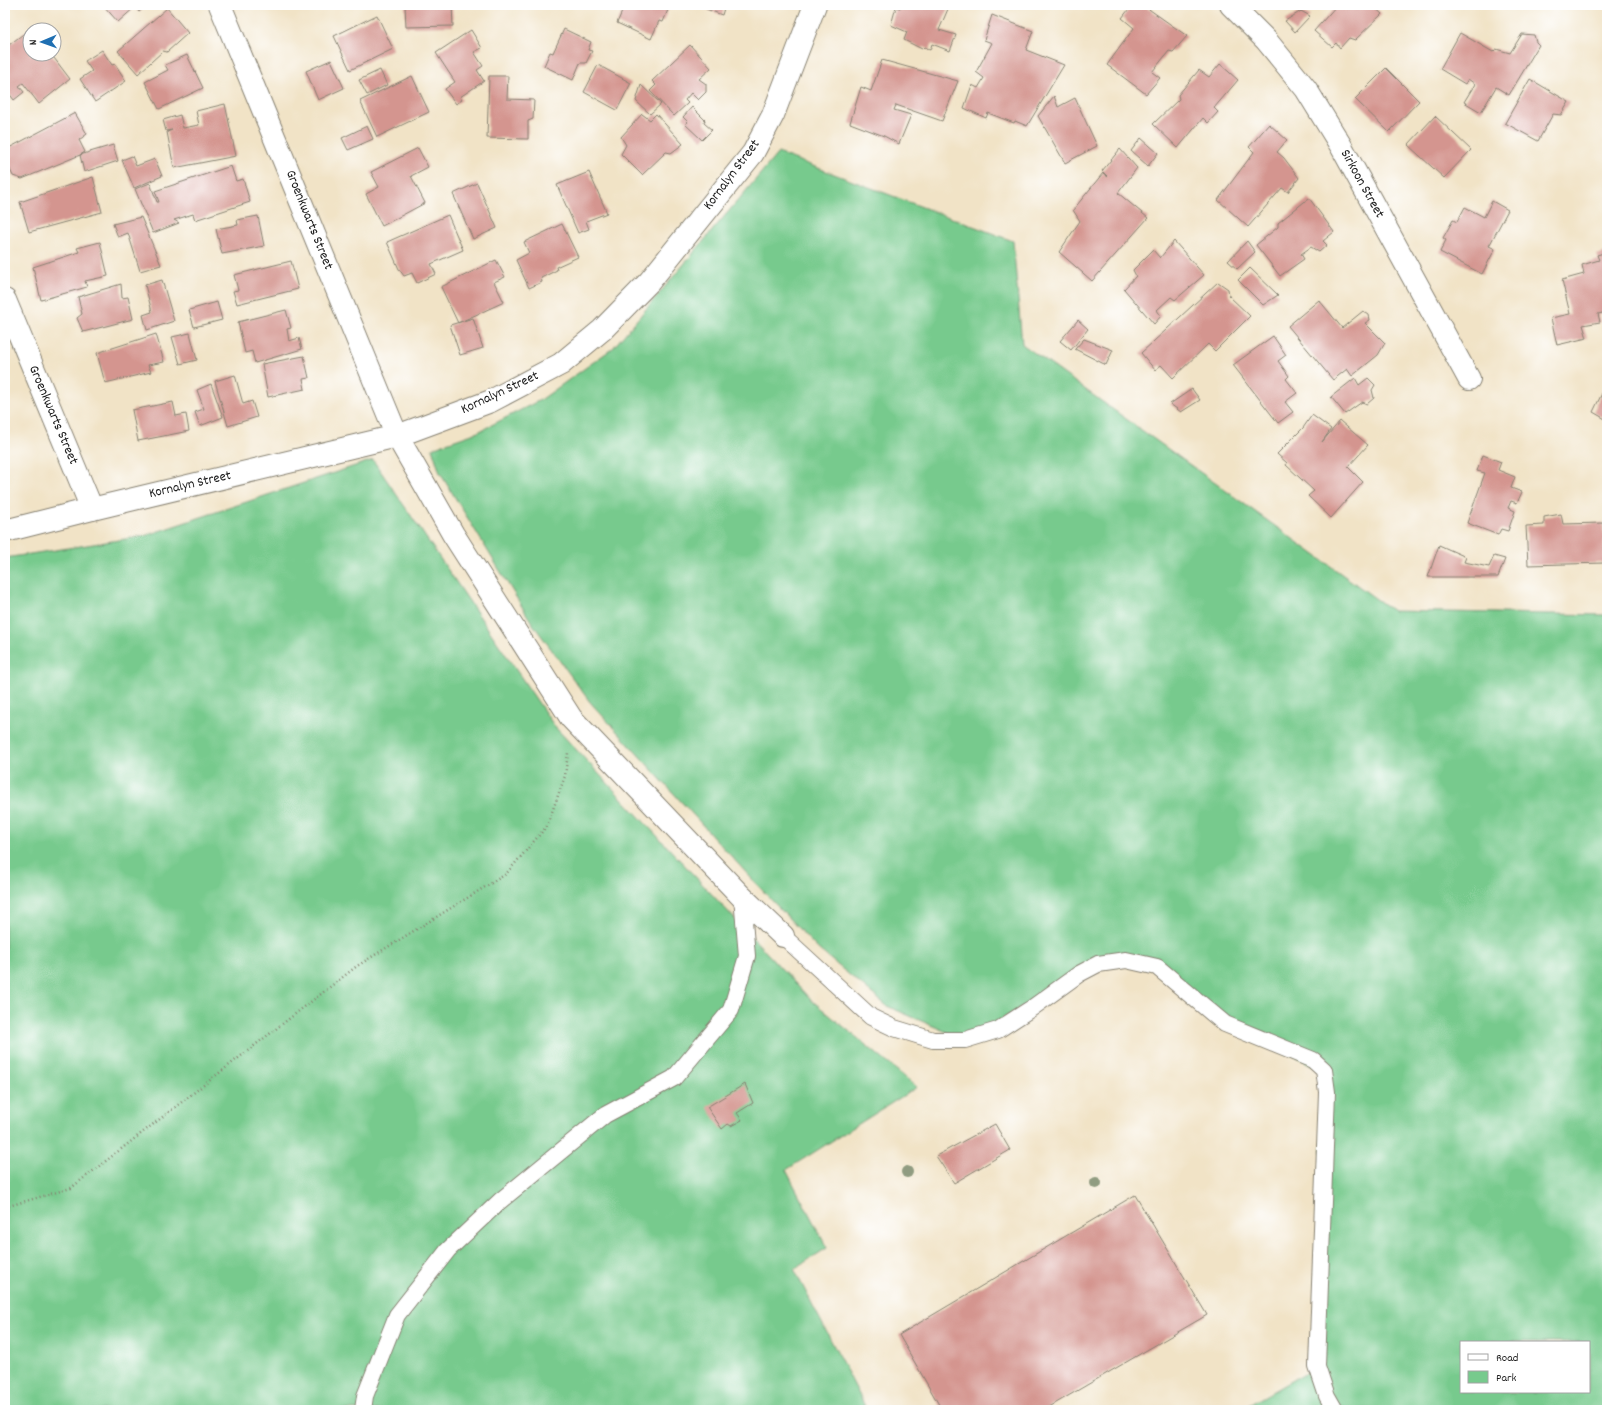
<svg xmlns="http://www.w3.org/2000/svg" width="1612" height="1415" viewBox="0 0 1612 1415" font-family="Dekko,sans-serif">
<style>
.green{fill:#77ca8d;stroke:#4a7354;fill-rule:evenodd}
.building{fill:#d4958f}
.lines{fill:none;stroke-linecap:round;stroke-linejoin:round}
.lane-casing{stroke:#868071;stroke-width:18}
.street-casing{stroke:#868071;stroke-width:24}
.path{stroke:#868071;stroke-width:2.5;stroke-dasharray:1 3;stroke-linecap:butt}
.lane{stroke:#fff;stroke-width:16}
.street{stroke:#fff;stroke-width:22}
.tree{fill:#909c81}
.labels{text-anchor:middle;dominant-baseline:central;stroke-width:4;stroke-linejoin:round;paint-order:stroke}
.street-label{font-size:14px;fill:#1c1c1c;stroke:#fff}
</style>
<rect width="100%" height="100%" fill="#fff"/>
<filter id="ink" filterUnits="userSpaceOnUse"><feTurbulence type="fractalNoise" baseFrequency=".025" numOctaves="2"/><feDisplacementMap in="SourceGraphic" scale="8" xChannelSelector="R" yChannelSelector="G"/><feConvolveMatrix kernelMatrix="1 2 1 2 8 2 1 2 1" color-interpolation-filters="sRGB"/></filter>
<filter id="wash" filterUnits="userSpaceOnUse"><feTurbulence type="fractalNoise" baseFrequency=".012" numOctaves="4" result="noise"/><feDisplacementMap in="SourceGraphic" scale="16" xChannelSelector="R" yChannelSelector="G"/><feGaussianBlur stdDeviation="0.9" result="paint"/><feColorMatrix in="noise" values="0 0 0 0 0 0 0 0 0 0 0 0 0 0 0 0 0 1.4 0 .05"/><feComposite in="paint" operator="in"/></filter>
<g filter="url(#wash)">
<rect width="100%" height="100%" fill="#f1e3c6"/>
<g class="green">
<path d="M778 153 1013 241 1022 344 1393 611 1607 615V1410H1240L1317 1366 1324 1070 1247 1034 1157 967 1098 964 965 1040 887 1006 818 949 762 890 590 702 532 623 440 473 432 448 478 432 542 399 613 348ZM1461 1342H1589V1392H1461Z"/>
<polygon points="373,460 555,727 810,999 917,1087 786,1170 827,1248 794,1269 867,1410 5,1410 5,558 144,536"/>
</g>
<g id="blocks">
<g class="building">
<polygon points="103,5 147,5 139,12 135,7 118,22"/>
<polygon points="405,5 452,5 453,26 406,27"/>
<polygon points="625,5 670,5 663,22 659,21 651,39 617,23"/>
<polygon points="708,5 725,5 722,15 706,9"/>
<polygon points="902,5 937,5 948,9 939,30 956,35 950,51 932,44 930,50 924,47 922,49 904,40 907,32 891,25 896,7 900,8"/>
<polygon points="1132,5 1143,5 1187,36 1173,52 1169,51 1152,72 1160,78 1146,94 1107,65 1134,28 1122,18"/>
<polygon points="1295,5 1306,5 1301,11 1310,16 1295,32 1285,21 1301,11"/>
<polygon points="1337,5 1372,5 1382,14 1355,40 1349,38 1340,48 1336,43 1332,47 1314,31"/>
<polygon points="167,8 188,33 167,52 163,51 138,74 118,51"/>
<polygon points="377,15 393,49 350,70 334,36"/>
<polygon points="992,15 1033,31 1026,50 1064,65 1027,126 1015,121 1014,123 988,113 986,118 964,108 972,85 978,88 984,78 976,72 992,43 984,40"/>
<polygon points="31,28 32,30 30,30 30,54 51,54 70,79 39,104 23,83 19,86 24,92 14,100 5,88 5,48"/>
<polygon points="564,29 591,42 588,50 592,51 586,63 580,63 573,80 544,66 550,52 553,53"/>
<polygon points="471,30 482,48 474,52 483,66 477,70 484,81 460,97 462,100 456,104 445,89 455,82 436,53"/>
<polygon points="1460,33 1493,52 1496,49 1510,53 1522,34 1534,35 1536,42 1539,45 1509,95 1496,87 1481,112 1464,102 1475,84 1468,79 1465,84 1440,69"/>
<polygon points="690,45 711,68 699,79 706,84 706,92 698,100 691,93 685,100 688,103 674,116 650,91 656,85 652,81"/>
<polygon points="102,50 112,65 115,64 126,81 95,102 80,79 92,71 85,61"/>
<polygon points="187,55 203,88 159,109 145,82 168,70 165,65"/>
<polygon points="331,60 344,88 318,100 306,71"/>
<polygon points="882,60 958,81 942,121 896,105 894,110 911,115 899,144 884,136 850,123 861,87 871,91"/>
<polygon points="1220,64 1238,80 1214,108 1218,112 1208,123 1203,118 1178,148 1153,124 1179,99 1178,95 1199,70 1209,77"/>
<polygon points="598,65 631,83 617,110 584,92"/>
<polygon points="1386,68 1419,101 1389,132 1355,99"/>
<polygon points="380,70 387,85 367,95 359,80"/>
<polygon points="412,76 429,112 377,137 360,101"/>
<polygon points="489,76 508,76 507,99 534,100 533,119 528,121 528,139 487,138"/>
<polygon points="1530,79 1569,102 1561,115 1553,114 1538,141 1505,123"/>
<polygon points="641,85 661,104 650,114 636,101"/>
<polygon points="1054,96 1058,107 1075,98 1097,146 1065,163 1038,116"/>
<polygon points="225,104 236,156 174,168 167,132 172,130 166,131 163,120 180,115 183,128 199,125 196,111"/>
<polygon points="692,107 705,120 704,123 712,130 702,140 685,124 688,122 683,117"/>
<polygon points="75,113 87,134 79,140 85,152 80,155 113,145 118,161 84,172 80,155 22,179 13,176 5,159 5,150"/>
<polygon points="642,114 650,120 656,114 683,144 671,153 666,152 642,175 621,154 626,145 621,137"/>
<polygon points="1435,116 1471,150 1444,178 1408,145"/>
<polygon points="1269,124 1287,140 1277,152 1284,158 1299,178 1288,192 1282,188 1248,227 1218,200 1254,152 1249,147"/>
<polygon points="367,126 373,139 348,150 342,138"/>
<polygon points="1141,138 1158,153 1148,166 1131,151"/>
<polygon points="418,148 428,167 411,176 425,203 382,226 366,194 379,187 371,172"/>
<polygon points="1120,149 1137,168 1118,193 1148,218 1092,281 1059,252 1080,221 1073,210 1103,173 1108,177 1102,171"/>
<polygon points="132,156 136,166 155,159 162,176 134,188 122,160"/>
<polygon points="231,166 236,181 243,179 250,202 195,220 193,214 174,220 179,223 153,233 135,189 150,183 157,202 159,202 155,191"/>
<polygon points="589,172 607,213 586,221 589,229 578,233 557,185"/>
<polygon points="93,177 102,212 29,232 20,202"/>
<polygon points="477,183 497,228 473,239 453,194"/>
<polygon points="1309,198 1334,232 1323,241 1327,245 1319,252 1311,247 1301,254 1304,259 1280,276 1256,245 1278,227 1278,223"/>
<polygon points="1492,201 1508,210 1489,246 1495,249 1482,274 1440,252 1446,240 1443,238 1453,220 1457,222 1465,207 1484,217"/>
<polygon points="448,215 463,250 431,264 436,274 417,283 412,273 404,276 399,269 387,242"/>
<polygon points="258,216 264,246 222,254 216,229 238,225 237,220"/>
<polygon points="141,217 161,265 140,271 128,233 118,237 113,224"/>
<polygon points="562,224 578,257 556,267 557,270 541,278 542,282 529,288 516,260 529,253 524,242"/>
<polygon points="1174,241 1204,275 1175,300 1171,297 1157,310 1161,316 1154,324 1124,289 1136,276 1133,270 1153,250 1160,258"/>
<polygon points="1247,241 1255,252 1237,269 1228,261"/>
<polygon points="100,242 108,276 85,281 87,287 41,300 33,267 79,252 77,248"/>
<polygon points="1607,252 1607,312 1598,314 1600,322 1583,325 1587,338 1557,345 1551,318 1570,314 1562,280 1584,274 1582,265 1599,260 1597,255"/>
<polygon points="496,260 505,277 494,282 504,302 458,323 441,287"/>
<polygon points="291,261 298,289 237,304 233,291 238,290 234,275"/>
<polygon points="1250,268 1278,295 1263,305 1238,280"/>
<polygon points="162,280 174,321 147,330 143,315 152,312 145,285"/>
<polygon points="1218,282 1228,289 1229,296 1250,316 1215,351 1208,344 1173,378 1161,365 1155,370 1141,353"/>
<polygon points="121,284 122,298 128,297 133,319 83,332 77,318 82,314 78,297"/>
<polygon points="1319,300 1342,328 1363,311 1369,315 1370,320 1365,323 1385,343 1378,355 1352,376 1347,369 1333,380 1288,326"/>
<polygon points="217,302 222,320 194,327 189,310"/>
<polygon points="286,310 291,328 287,329 289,341 299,338 302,349 255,363 252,351 245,353 238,322"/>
<polygon points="473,318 483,348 460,355 450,325"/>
<polygon points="1078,320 1088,329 1071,350 1060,341"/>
<polygon points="190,333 197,360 180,364 172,337"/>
<polygon points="156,334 164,362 148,365 151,372 105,383 97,353"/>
<polygon points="1273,336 1286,355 1278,361 1289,376 1286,379 1297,393 1285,402 1293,412 1278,423 1233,365"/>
<polygon points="1084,339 1113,350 1106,365 1075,349"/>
<polygon points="304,356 309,378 303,379 305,389 268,397 262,364"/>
<polygon points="235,375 243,404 252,401 257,417 228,426 215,381"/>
<polygon points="1355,378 1359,385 1368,378 1375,385 1372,390 1374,398 1367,404 1362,402 1345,414 1331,397"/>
<polygon points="1607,383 1607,420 1593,412"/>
<polygon points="211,384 223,417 200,426 195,412 204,409 197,390"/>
<polygon points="1192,389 1200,400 1181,412 1170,404"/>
<polygon points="173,402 176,416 186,414 189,431 138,441 132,410"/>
<polygon points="1312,415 1331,429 1322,442 1340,421 1368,445 1348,467 1363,482 1331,518 1308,496 1314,491 1286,465 1287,463 1277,454 1303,428"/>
<polygon points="1483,455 1501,462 1498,470 1515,477 1511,488 1522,492 1517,503 1511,501 1508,508 1515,511 1508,531 1501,529 1498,535 1467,523 1485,473 1477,471"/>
<polygon points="1561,514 1563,524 1603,523 1605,563 1528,565 1526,526 1544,525 1544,517"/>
<polygon points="1439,545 1466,557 1464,562 1489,567 1494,556 1505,559 1498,577 1428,577"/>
<polygon points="745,1084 753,1103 737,1113 742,1120 731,1126 728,1124 722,1129 707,1107"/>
<polygon points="995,1124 1010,1150 954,1183 936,1156"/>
<polygon points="1135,1195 1207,1315 1044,1410 942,1410 899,1335"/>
</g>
</g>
</g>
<g filter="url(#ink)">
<use href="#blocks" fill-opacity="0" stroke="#868071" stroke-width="1"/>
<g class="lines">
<g class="lane-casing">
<g id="lane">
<polyline points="783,936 871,1017 894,1028 933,1040 965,1040 998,1030 1032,1008 1079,974 1098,964 1126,960 1157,967 1225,1024 1313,1060 1324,1070 1327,1092 1317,1366 1327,1396 1335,1410"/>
<polyline points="363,1410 365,1396 397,1315 448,1250 500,1201 605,1115 674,1078 731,1010 747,956 742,897"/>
</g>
</g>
<g class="street-casing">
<g id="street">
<polyline points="220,5 397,436 453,534 571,718 742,897 783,936"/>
<polyline points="1231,5 1266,40 1306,89 1341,146 1469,379"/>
<polyline points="5,300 92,509"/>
<polyline points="5,531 92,509 397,436 491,401 561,364 602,330 649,282 753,153 773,115 815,5"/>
</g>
</g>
<polyline class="path" points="5,1207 71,1188 357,966 506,874 547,826 565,776 568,753"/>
<use href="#lane" class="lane"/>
<use href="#street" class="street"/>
</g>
<g class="tree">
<circle cx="907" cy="1172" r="6"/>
<circle cx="1096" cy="1183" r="6"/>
</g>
</g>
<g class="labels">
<g class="street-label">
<text transform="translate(732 175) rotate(-53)">Kornalyn Street</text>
<text transform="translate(1362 184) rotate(61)">Sirkoon Street</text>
<text transform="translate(309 220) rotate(68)">Groenkwarts Street</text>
<text transform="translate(500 393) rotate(-25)">Kornalyn Street</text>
<text transform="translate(53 415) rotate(67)">Groenkwarts Street</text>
<text transform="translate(190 485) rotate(-13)">Kornalyn Street</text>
</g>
</g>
<rect width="1612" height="1415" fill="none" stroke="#fff" stroke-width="20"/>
<rect x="1460" y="1341" width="130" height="52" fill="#ffffff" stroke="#a4a4a4"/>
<rect x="1468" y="1354" width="20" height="6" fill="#ffffff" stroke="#a4a4a4"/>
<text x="1496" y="1361" font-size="12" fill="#1c1c1c">Road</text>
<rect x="1468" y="1371" width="20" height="12" fill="#77ca8d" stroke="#a4a4a4"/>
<text x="1496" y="1381" font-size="12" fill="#1c1c1c">Park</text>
<g transform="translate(42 42) rotate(268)"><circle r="19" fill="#ffffff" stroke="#a4a4a4"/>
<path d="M0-3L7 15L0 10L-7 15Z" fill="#1f6fb2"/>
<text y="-6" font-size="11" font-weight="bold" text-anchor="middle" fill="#1c1c1c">N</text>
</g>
</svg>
